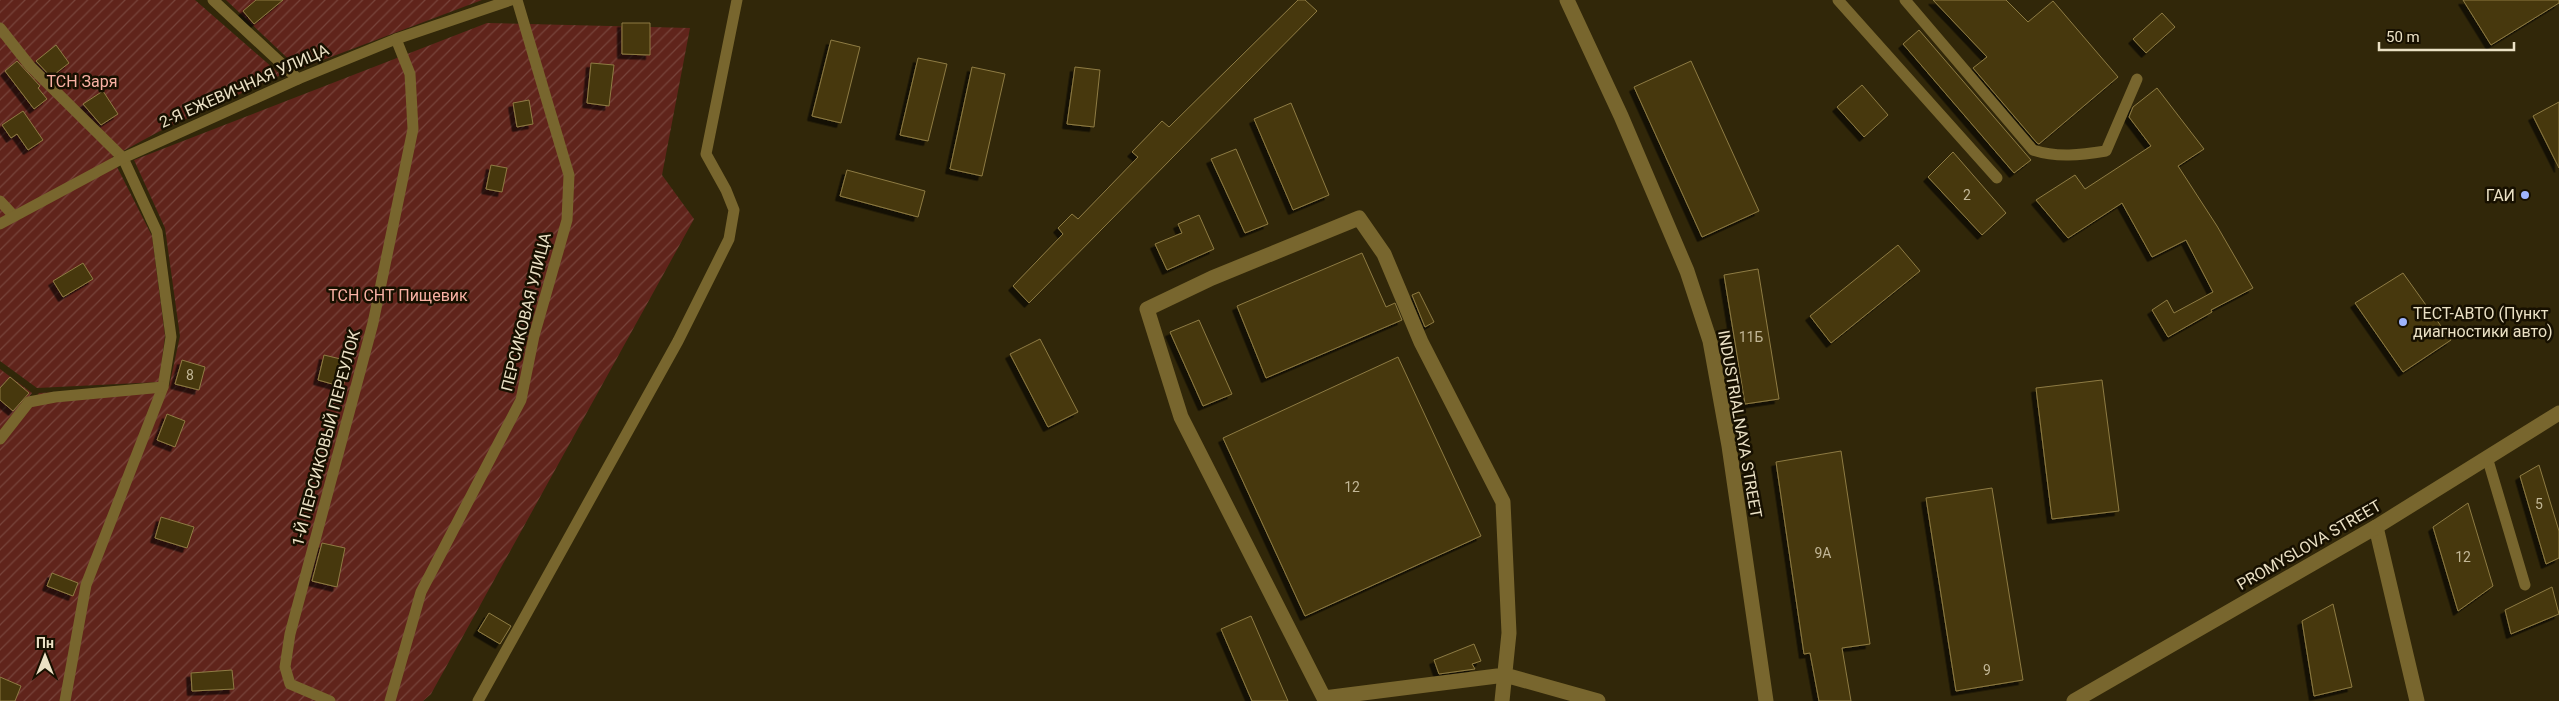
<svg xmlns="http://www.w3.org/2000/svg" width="2559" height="701" viewBox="0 0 2559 701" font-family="Roboto,sans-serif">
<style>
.garden{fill:url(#garden-furrows)}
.building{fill:#47390e;stroke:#8e7b43;filter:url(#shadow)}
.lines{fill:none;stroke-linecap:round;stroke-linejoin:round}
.lane{stroke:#78662e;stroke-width:11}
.street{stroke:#78662e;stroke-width:15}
.secondary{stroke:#78662e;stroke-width:15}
.poi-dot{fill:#9eb4fd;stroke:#171000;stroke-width:2}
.labels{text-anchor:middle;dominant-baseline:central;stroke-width:5;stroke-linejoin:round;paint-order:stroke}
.number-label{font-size:14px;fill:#c2b797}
.park-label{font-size:16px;fill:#f9b2a4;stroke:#171000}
.street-label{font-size:16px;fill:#ebe1c5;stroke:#171000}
.poi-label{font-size:16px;fill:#ebe1c5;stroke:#171000;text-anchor:end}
</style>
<defs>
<pattern id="garden-furrows" width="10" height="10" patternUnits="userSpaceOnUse" patternTransform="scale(1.25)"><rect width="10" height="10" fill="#60241b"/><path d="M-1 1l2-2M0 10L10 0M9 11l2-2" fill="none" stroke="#77443b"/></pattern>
<filter id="shadow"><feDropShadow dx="-4.5" dy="4.5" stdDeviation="0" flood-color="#0009"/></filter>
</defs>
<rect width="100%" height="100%" fill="#312709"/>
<g class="garden">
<polygon points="0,0 195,0 281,75 160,131 112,157 152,236 165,336 159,382 37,388 0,361"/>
<polygon points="226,0 482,0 299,69"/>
<polygon points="487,23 690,28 662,175 694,219 431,694 423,701 0,701 0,444 39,393 169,387 180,336 165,228 134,160"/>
<polygon points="0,369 32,393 0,432"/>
</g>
<g class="building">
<polygon points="256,0 283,0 254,24 243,11"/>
<polygon points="1298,0 1305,0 1317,11 1029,303 1013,286 1063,234 1058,228 1072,214 1078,219 1138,157 1132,152 1162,121 1169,127"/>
<polygon points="1933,0 2006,0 2028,22 2053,1 2118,77 2039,144 2037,143 1973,68 1987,57"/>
<polygon points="2463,0 2559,0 2559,3 2491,45"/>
<polygon points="2162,13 2175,27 2146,53 2133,39"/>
<polygon points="622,23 650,23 650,55 622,54"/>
<polygon points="1919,30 2031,160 2014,173 1903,44"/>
<polygon points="831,40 860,47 841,123 812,116"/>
<polygon points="56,45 69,63 51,77 36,61"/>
<polygon points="918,58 947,64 928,141 900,135"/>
<polygon points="17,61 40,86 38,88 47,99 34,109 5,71"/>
<polygon points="1691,61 1759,211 1702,237 1634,87"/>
<polygon points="591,63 614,65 609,106 587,103"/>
<polygon points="972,67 1005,74 982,176 950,169"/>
<polygon points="1075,67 1100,70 1094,127 1067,124"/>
<polygon points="1862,85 1888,115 1864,137 1837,107"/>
<polygon points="2157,88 2204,149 2178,166 2217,226 2253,288 2211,310 2212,312 2168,337 2152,310 2167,300 2174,313 2213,292 2186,240 2152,257 2122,203 2068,238 2036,200 2075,175 2085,189 2151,146 2129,117 2133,107"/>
<polygon points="103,91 118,114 101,125 83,104"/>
<polygon points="529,100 533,124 517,127 513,103"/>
<polygon points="2559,102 2559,168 2533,116"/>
<polygon points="1291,103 1329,195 1293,210 1254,119"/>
<polygon points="23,111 43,140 28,150 17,134 11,138 2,125"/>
<polygon points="1236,149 1268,224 1245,233 1211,159"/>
<polygon points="1953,152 2006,213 1982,235 1928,177"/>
<polygon points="491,165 507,168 502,192 486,189"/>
<polygon points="847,170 925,191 918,217 840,196"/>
<polygon points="1199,215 1214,249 1167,270 1155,244 1182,233 1178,224"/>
<polygon points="1898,245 1920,271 1831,343 1810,316"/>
<polygon points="1362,253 1386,307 1395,303 1402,320 1266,378 1237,306"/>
<polygon points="83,263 93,279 63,297 53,281"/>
<polygon points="1758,269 1779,399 1745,404 1724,275"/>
<polygon points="2403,273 2451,340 2403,372 2355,303"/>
<polygon points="1419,292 1434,322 1425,327 1412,295"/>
<polygon points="1199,320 1232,394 1203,406 1170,332"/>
<polygon points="1040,339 1078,412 1048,427 1010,354"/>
<polygon points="324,355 349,361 343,387 318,380"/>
<polygon points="1398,357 1481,536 1305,616 1223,438"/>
<polygon points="182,360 205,367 199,390 175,384"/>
<polygon points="10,377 29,393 13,411 0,400 0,388"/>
<polygon points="2102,380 2119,511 2052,519 2036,388"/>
<polygon points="167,414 185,421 175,447 157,440"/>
<polygon points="1841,451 1870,644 1842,648 1851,701 1819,701 1810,653 1804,654 1776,462"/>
<polygon points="2539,465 2559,531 2559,558 2546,564 2520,476"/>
<polygon points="1992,488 2023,680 1956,691 1926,498"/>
<polygon points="2468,503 2493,586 2458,611 2433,527"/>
<polygon points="161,517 194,527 187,548 155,538"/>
<polygon points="322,543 345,548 337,587 312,581"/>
<polygon points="52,573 78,583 73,596 47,586"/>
<polygon points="2552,587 2559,614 2511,634 2505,610"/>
<polygon points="2333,604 2352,687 2314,696 2302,621"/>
<polygon points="489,613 511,626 500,644 478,631"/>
<polygon points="1251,616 1288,701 1252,701 1221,629"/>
<polygon points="1474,644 1481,661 1472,664 1475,669 1439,674 1434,660"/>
<polygon points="232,670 234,689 192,691 191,673"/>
<polygon points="0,677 21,686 15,701 0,701"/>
</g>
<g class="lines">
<g class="lane">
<polyline points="213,0 298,79"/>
<polyline points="1838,0 1997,178"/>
<path d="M1905 0 2033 150C2057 158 2081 155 2106 151L2137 79"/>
<polyline points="0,28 30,66 123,158 157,232 171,337 163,387 86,585 65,701"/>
<polyline points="0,201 14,216"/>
<polyline points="0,224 123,158 298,79 396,39 511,0"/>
<polyline points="0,439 29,402 55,397 163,387"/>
<polyline points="2487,457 2525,585"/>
<polyline points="330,701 290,684 285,667 290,634 373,323 413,129 410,74 396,39"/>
<polyline points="390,701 421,592 521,400 534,336 567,220 569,175 517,0"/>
<polyline points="478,701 678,341 729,239 734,210 726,190 706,154 737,0"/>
</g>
<g class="street">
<polyline points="2376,527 2417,701"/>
<polyline points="1502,701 1509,633 1503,502 1421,342 1384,254 1359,218 1212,278 1147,309 1181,417 1324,698 1505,675 1598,701"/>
</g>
<g class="secondary">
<polyline points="1567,0 1621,116 1687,271 1710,341 1729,446 1766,701"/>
<polyline points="2074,701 2376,527 2559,413"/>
</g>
</g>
<g class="poi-dot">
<circle cx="2525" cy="195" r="5"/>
<circle cx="2403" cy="322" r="5"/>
</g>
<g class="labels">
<g class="number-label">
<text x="1967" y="195">2</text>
<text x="1751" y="337">11Б</text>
<text x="190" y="375">8</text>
<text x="1352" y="487">12</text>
<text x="2539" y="504">5</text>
<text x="1823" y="553">9А</text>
<text x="2463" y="557">12</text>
<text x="1987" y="670">9</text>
</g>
<g class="park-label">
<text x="82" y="81">ТСН Заря</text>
<text x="398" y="295">ТСН СНТ Пищевик</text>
</g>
<g class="street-label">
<text transform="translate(244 86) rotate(-24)">2-Я ЕЖЕВИЧНАЯ УЛИЦА</text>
<text transform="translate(526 312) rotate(-76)">ПЕРСИКОВАЯ УЛИЦА</text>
<text transform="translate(1740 424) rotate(80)">INDUSTRIALNAYA STREET</text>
<text transform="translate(326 438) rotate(-75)">1-Й ПЕРСИКОВЫЙ ПЕРЕУЛОК</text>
<text transform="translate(2309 545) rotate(-30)">PROMYSLOVA STREET</text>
</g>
<g class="poi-label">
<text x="2515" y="195">ГАИ</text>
<text x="2413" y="313" text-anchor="start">ТЕСТ-АВТО (Пункт<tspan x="2413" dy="18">диагностики авто)</tspan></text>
</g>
</g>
<g transform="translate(45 656)" stroke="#171000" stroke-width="4" paint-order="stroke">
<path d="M0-4L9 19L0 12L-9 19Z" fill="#ebe1c5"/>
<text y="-8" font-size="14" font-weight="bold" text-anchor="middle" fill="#ebe1c5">Пн</text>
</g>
<path d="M2379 42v8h135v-8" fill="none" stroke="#ebe1c5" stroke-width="2.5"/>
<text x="2386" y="42" font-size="15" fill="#ebe1c5" stroke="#171000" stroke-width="4" paint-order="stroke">50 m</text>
</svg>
